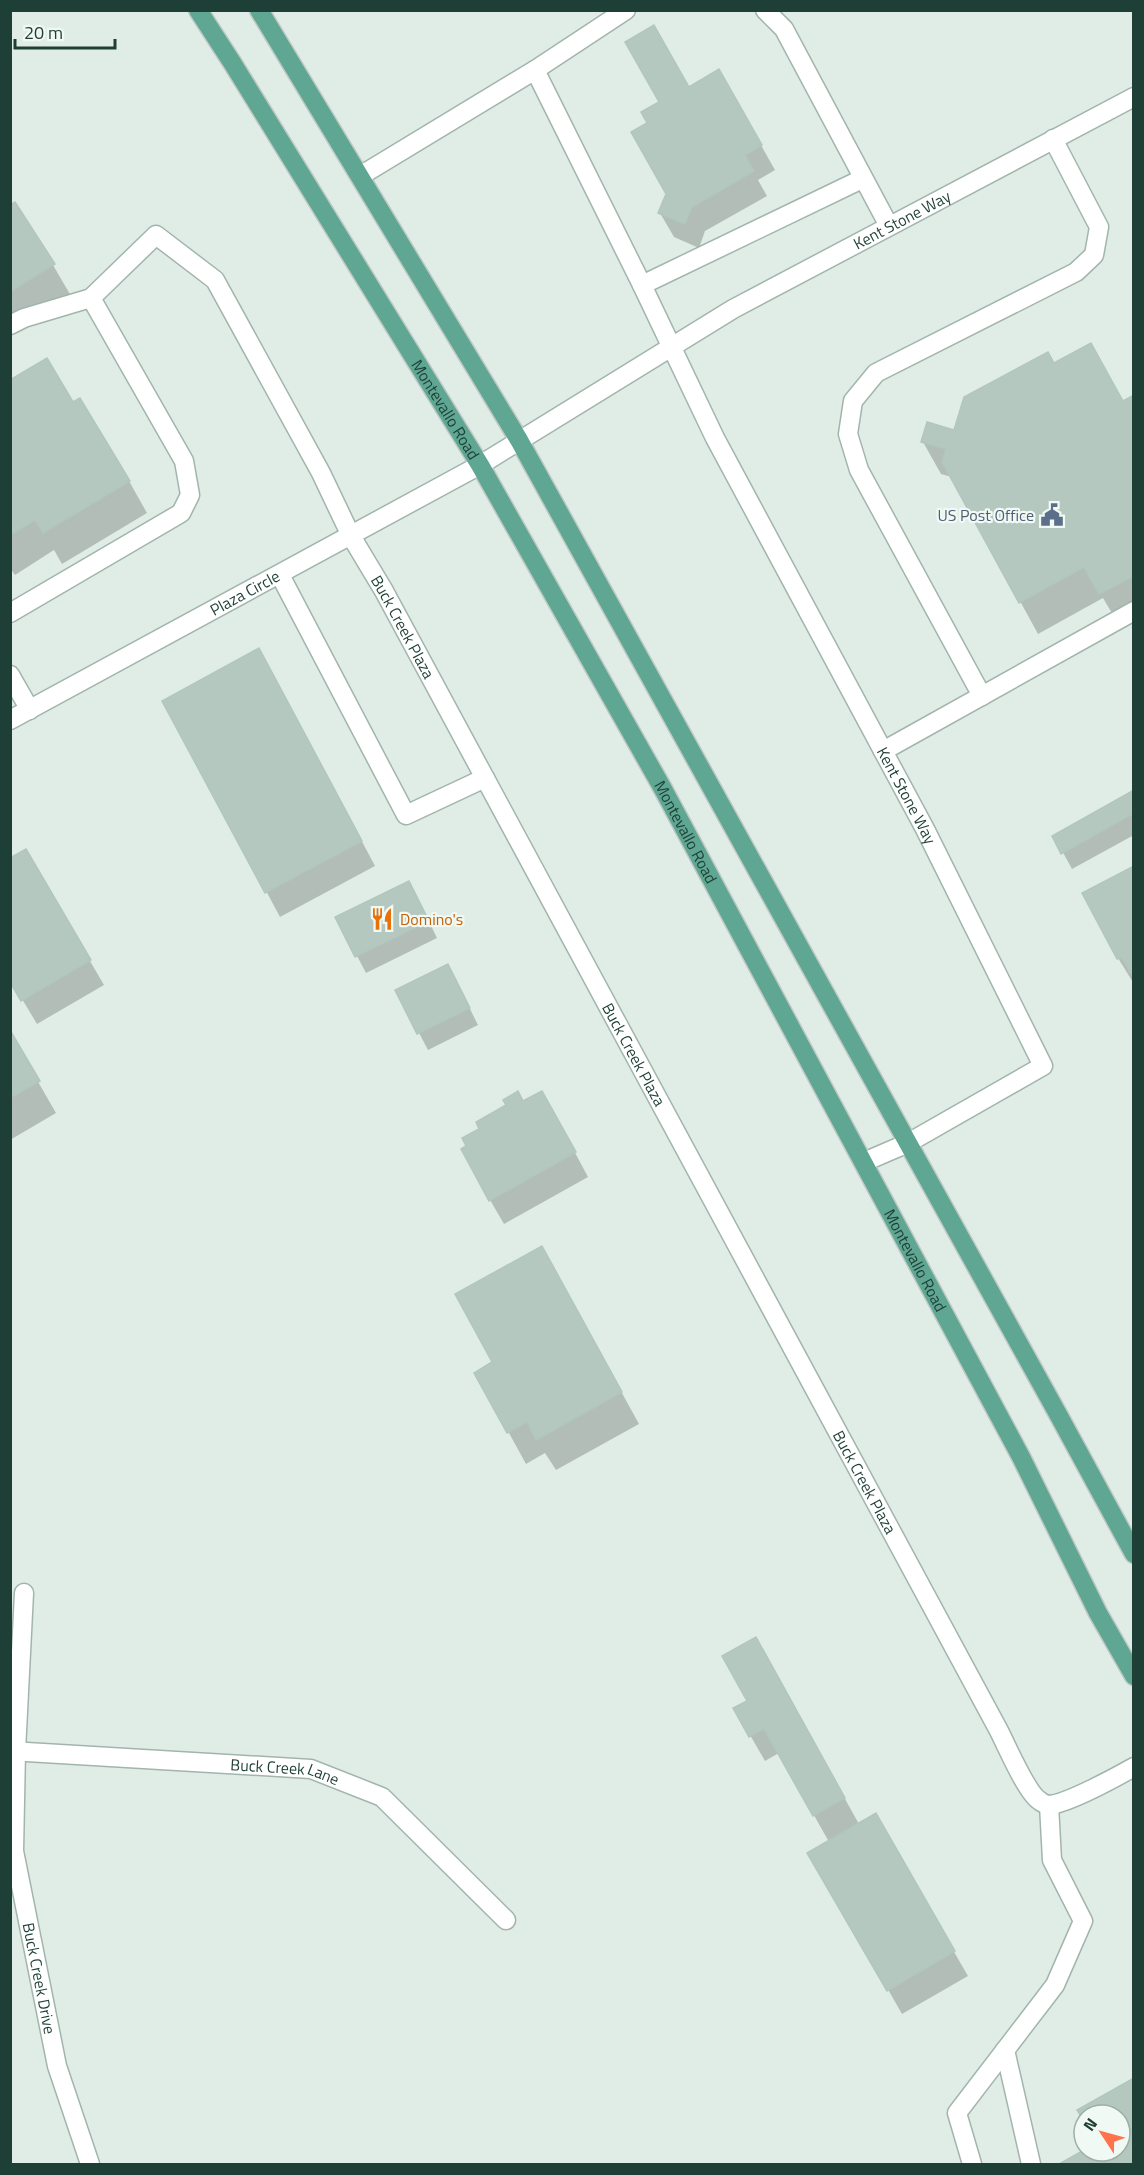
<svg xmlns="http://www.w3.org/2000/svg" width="1144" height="2175" viewBox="0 0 1144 2175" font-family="'Titillium Web',sans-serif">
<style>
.shadow{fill:#0003}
.building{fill:#b5c8bf;stroke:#b1c7bd;stroke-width:1.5}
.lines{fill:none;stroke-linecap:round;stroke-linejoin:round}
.minor-casing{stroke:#a2b5ad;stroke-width:21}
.major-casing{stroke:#c0c9c6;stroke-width:21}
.minor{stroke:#fff;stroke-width:18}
.major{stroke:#5fa792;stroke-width:18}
.labels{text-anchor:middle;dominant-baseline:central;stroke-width:4.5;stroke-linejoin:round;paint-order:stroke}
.street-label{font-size:16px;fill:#1e3f35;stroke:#f0f9f4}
.service-label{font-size:16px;fill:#4e5e75;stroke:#f0f9f4;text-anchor:end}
.food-label{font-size:16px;fill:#c56008;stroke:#f0f9f4;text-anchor:start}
</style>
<rect width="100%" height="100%" fill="#e0ede6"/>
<g class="shadow">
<polygon points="719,71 775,170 758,180 767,196 705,231 699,248 674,237 660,213 667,194 649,124 689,89"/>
<polygon points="10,207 53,265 71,296 10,335"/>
<polygon points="1053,365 1123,403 1134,397 1134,617 1119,625 1103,598 1038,634 952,477 941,474 923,442 955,432"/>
<polygon points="10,382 73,404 129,481 147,513 62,564 54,550 15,575 10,568"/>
<polygon points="273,674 375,866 280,917 164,701"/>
<polygon points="1134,791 1134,835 1072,869 1054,836"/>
<polygon points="26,851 104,985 37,1024 10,979"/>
<polygon points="1134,868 1134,984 1118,958"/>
<polygon points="418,899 437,938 366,973 337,918"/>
<polygon points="457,983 478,1025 428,1050 397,991"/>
<polygon points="10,1033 56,1113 10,1140"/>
<polygon points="556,1117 588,1177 504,1224 490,1200"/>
<polygon points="560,1280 639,1424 556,1470 545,1453 526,1464 476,1373 494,1363"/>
<polygon points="769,1663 859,1824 875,1815 968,1976 902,2014 810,1853 829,1842 779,1753 765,1761 735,1709 749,1701"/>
<polygon points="1134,2080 1134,2164 1062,2164 1085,2151 1120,2151 1120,2115 1084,2115 1084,2118 1080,2111"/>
</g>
<g class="building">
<polygon points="654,25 689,87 719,69 762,145 745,155 754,171 692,207 685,224 658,213 666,194 631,132 647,123 641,112 659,102 625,42"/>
<polygon points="15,202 55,264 10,292 10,205"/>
<polygon points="1091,343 1123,401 1134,395 1134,576 1099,594 1084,567 1019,603 942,462 946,449 921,442 927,422 954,430 964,397 1048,352 1054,363"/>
<polygon points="47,358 73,402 80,398 130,481 43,533 35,520 10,535 10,380"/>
<polygon points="259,648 362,841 265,893 162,701"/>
<polygon points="1134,790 1134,813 1061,854 1052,836"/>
<polygon points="26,849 91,960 21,1001 10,982 10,858"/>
<polygon points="1134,866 1134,972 1131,973 1122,958 1117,959 1082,893"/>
<polygon points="409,881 429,921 355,957 335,917"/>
<polygon points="448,964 470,1008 417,1034 395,990"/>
<polygon points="10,1030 40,1081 10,1098"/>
<polygon points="518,1091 523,1101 542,1091 576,1152 489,1201 461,1149 466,1146 462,1138 479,1129 476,1122 506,1105 503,1100"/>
<polygon points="542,1246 622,1392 536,1440 527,1422 507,1433 474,1373 492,1362 455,1294"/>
<polygon points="756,1637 845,1798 813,1816 764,1729 749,1737 733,1708 747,1701 722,1656"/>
<polygon points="876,1813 955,1951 887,1991 807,1853"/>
<polygon points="1134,2078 1134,2164 1059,2164 1084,2150 1120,2151 1120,2115 1084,2115 1084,2121 1077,2110"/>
</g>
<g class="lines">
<g class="minor-casing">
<g id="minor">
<polyline points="765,10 784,29 889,226"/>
<polyline points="535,70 626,10"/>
<path id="s1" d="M360 176 535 70 642 285 715 438 925 829 1043 1066 908 1143 864 1162"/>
<polyline points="642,285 862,179"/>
<path id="s2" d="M10 325 24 318 91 298 156 235 215 280 321 473 351 536 384 591 998 1729C1006 1744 1027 1794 1040 1801 1042 1803 1045 1804 1048 1805 1065 1805 1118 1776 1134 1767"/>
<polyline points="280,575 406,815 485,778"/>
<polyline points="10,613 181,513 190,495 184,461 91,298"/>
<polyline points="10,675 30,710"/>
<polyline points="982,696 859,470 848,434 853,401 876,373 1076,272 1094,255 1099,227 1053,139"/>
<path id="s3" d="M10 720 480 465 733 309 1134 97"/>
<polyline points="883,751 1134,611"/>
<path id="s4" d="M24 1593 16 1751 14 1851 57 2066 90 2164"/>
<path id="s5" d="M10 1751 311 1769 382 1797 506 1920"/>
<polyline points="1005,2050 1031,2164"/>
<polyline points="972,2164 957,2113 1055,1985 1083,1921 1052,1860 1049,1805"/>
</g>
</g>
<g class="major-casing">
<g id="major">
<path id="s6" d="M198 10 233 64 480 465 663 789 1021 1457 1098 1613 1134 1676"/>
<polyline points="259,10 519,440 1059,1416 1134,1554"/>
</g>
</g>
<use href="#minor" class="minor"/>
<use href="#major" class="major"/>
</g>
<defs>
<g id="civic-bare" transform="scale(1.8)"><path d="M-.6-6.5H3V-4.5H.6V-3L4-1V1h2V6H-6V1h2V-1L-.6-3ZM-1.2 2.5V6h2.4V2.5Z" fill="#5c6f8a" stroke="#f0f9f4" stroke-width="2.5" paint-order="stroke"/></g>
<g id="restaurant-bare" transform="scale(1.8)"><path d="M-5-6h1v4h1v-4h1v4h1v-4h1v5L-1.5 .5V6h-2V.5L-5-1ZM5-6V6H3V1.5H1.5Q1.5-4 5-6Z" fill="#e8710a" stroke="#f0f9f4" stroke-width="2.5" paint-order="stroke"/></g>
</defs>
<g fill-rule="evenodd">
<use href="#civic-bare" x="1052" y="515"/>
<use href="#restaurant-bare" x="382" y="919"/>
</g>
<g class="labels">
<g class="street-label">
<text stroke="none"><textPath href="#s3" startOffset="1023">Kent Stone Way</textPath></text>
<text stroke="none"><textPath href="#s6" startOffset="470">Montevallo Road</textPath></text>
<text stroke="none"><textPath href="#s3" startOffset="267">Plaza Circle</textPath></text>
<text stroke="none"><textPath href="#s2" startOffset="645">Buck Creek Plaza</textPath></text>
<text stroke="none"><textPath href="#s1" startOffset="1020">Kent Stone Way</textPath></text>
<text stroke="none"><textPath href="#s6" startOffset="956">Montevallo Road</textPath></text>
<text stroke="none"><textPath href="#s2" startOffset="1131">Buck Creek Plaza</textPath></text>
<text stroke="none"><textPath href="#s6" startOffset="1442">Montevallo Road</textPath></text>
<text stroke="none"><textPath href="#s2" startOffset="1617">Buck Creek Plaza</textPath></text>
<text stroke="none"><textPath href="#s5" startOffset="276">Buck Creek Lane</textPath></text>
<text stroke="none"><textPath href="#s4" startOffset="388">Buck Creek Drive</textPath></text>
</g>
<g class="service-label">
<text x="1034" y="515">US Post Office</text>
</g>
<g class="food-label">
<text x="400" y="919">Domino's</text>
</g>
</g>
<rect width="1144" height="2175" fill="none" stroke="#1e3f35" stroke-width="24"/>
<g transform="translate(1102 2133) rotate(306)"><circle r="28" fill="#f0f9f4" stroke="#9cafa8" stroke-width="1.5"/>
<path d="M0-4.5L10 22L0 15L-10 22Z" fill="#ff724b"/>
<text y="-9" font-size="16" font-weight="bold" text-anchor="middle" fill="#1e3f35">N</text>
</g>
<path d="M15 39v9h100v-9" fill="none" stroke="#1e3f35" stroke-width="3"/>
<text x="24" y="39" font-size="18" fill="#1e3f35" stroke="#f0f9f4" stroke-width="4.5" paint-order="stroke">20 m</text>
</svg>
